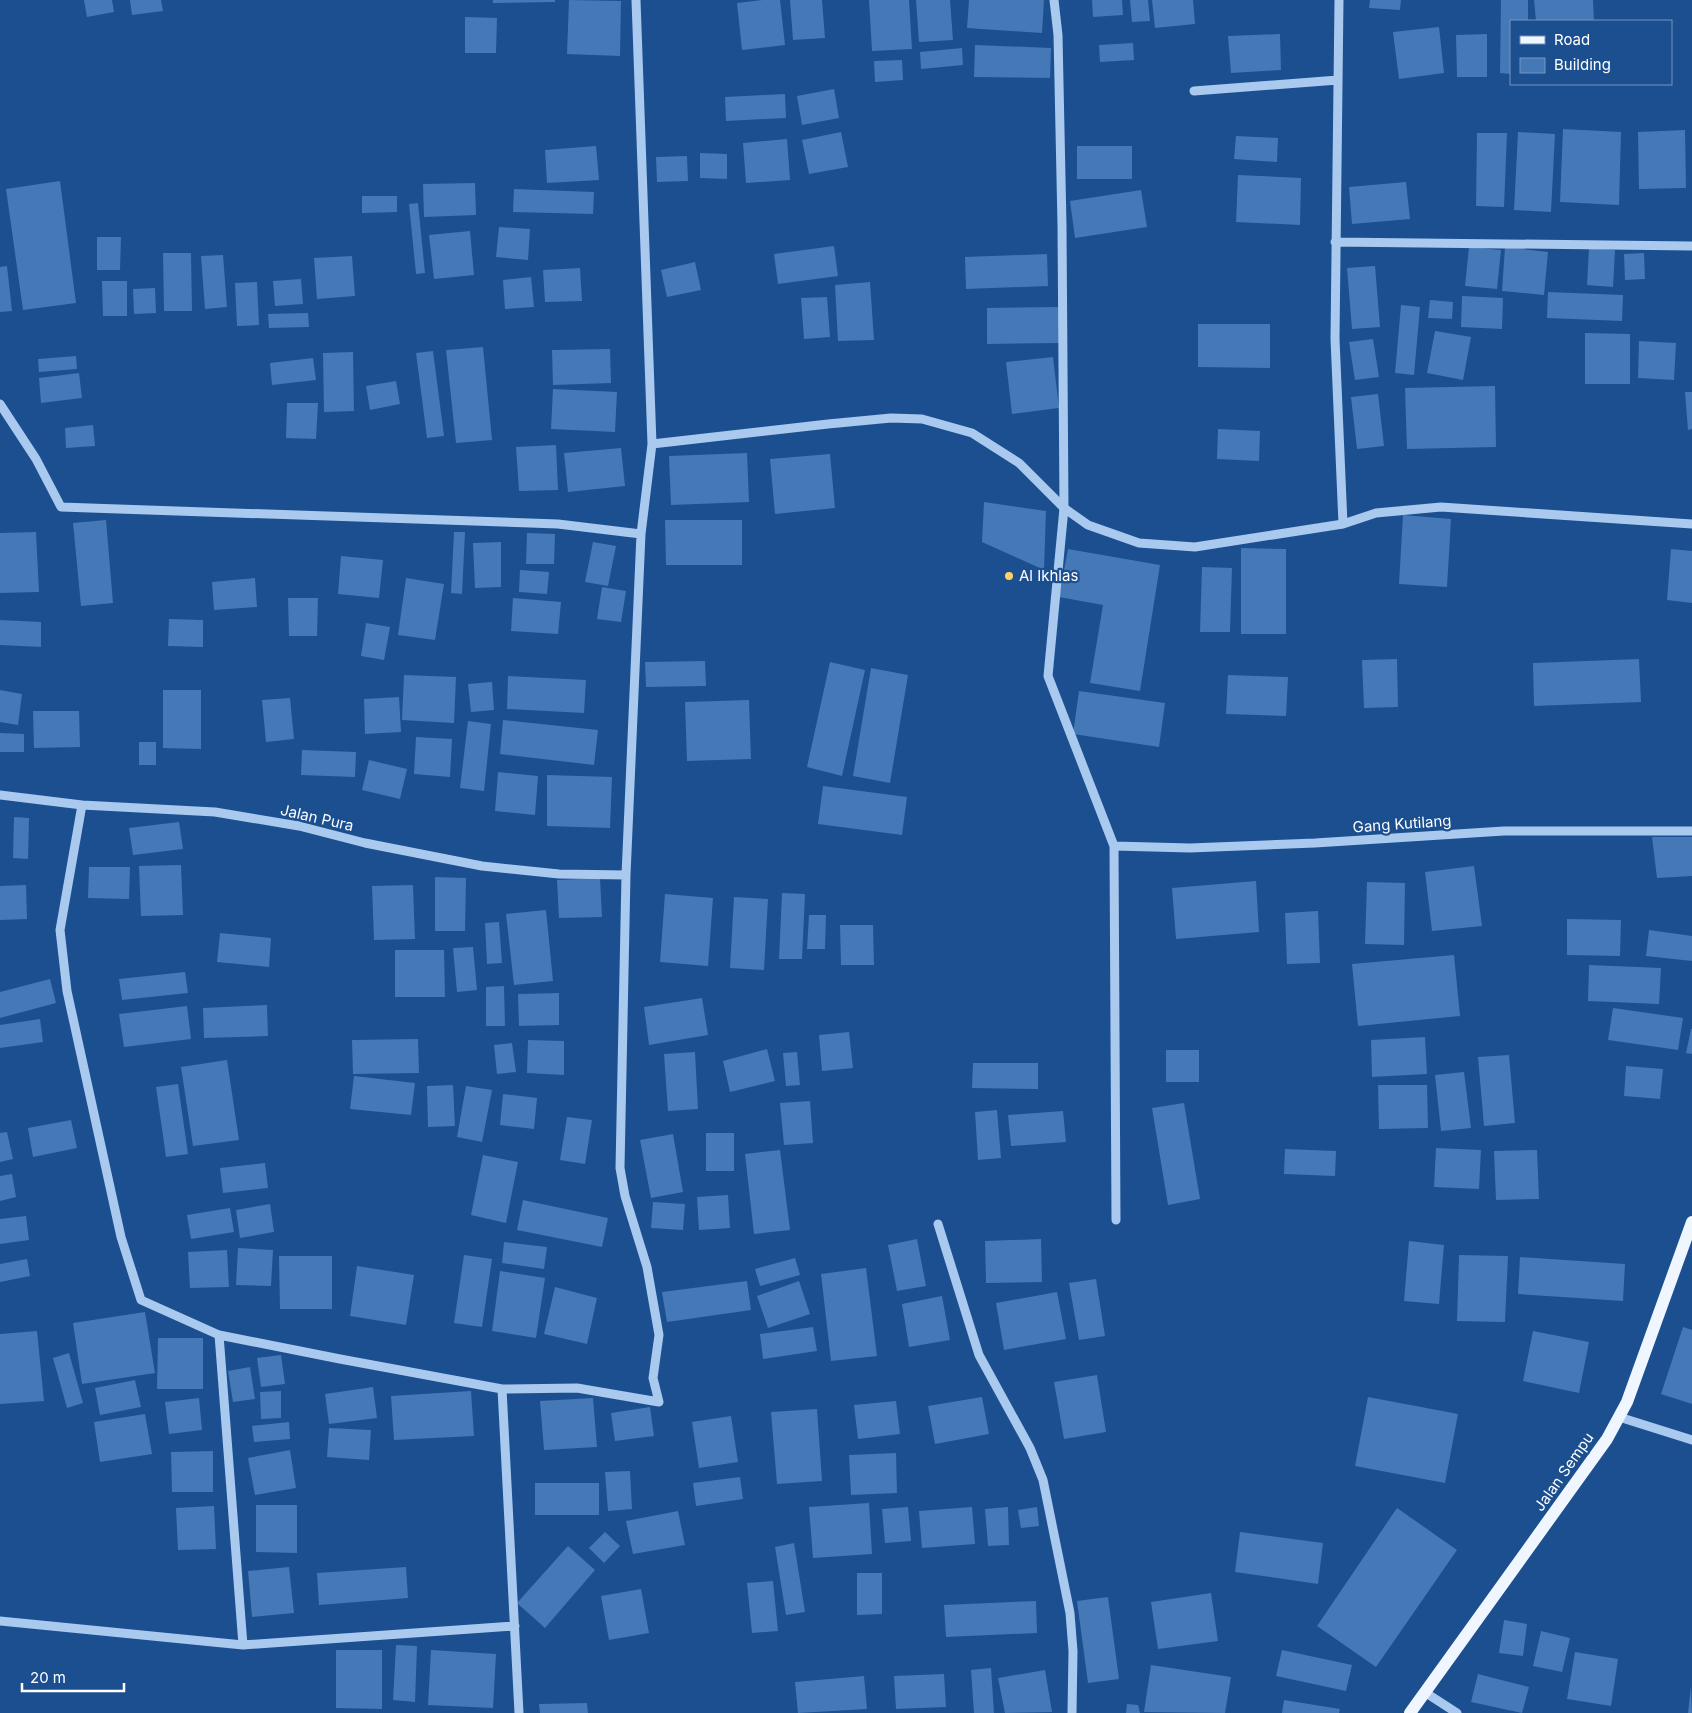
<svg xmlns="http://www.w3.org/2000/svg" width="1692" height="1713" font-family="Inter,sans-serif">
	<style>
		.building { fill: #4478b7 }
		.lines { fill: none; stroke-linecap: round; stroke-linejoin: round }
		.minor { stroke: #a9c9ee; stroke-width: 9 }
		.major { stroke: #f0f6ff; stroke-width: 12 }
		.poi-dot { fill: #ffd166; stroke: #1b4f8f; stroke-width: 2 }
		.labels { text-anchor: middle; stroke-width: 4.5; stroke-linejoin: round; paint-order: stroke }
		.poi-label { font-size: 15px; fill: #fff; stroke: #1b4f8f; text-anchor: start }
		.street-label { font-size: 15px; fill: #fff; stroke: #1b4f8f }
	</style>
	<rect width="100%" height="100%" fill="#1b4f8f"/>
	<path class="building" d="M84,0h28l2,12 -27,5z
		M130,0h31l2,11 -31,4z
		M493,0h62v2l-62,1z
		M569,0l52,1 -1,55 -53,-2z
		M762,0h18l5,45 -43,5 -5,-47z
		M790,0h32l3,38 -32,2z
		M869,0h40l3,49 -40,2z
		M916,0h34l3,40 -34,2z
		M969,0h75l-2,33 -75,-5z
		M1092,0h30l1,15 -30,2z
		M1130,0h18l2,21 -18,1z
		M1152,0h41l2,24 -40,4z
		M1370,0h31l-1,10 -31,-2z
		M1501,0h27v21h-17v53l-11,-1z
		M1534,0h59l1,21h-58z
		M465,17l32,1 -1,35h-31z
		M1439,27l5,46 -45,6 -6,-47z
		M1280,34l1,36 -50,3 -3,-37z
		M1487,34v43h-30l-1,-42z
		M1133,43l1,17 -34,2 -1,-17z
		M975,45l76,3 -1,30 -76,-1z
		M962,48l1,17 -42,4 -1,-17z
		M902,60l1,20 -28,2 -1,-21z
		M834,89l5,29 -37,7 -5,-29z
		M785,94l1,24 -60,3 -1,-24z
		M1563,129l58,3 -2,73 -59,-3z
		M1685,130l1,58 -47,1 -1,-57z
		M841,132l7,35 -39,7 -7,-34z
		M1518,132l37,2 -4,78 -37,-2z
		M1477,133h30l-3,74 -28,-1z
		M1236,136l42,2 -1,24 -43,-3z
		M787,139l3,41 -44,3 -3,-40z
		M596,146l3,34 -52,3 -2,-33z
		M1077,146h55v33h-55z
		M700,153l27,1v25l-27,-1z
		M687,156l1,25 -31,1 -1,-25z
		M1238,175l63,3 -1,47 -64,-3z
		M60,181l16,122 -53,7 -17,-121z
		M1406,182l4,37 -58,5 -3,-37z
		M475,183l1,32 -52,2 -1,-33z
		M514,189l80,3 -1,22 -80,-2z
		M1141,190l6,37 -72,11 -5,-37z
		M362,196h35v16l-35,1z
		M418,203l7,70 -9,1 -7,-70z
		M499,227l31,2 -2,31 -32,-3z
		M470,231l4,44 -40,4 -5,-44z
		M97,237h24l-1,33h-23z
		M834,246l4,30 -60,8 -4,-30z
		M1469,247l32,3 -4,39 -32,-3z
		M1505,247l43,5 -4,43 -42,-4z
		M1589,248l26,2 -2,37 -26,-2z
		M163,253h28l1,58h-28z
		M1644,253l1,26 -20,1 -1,-26z
		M1047,254l1,32 -82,3 -1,-32z
		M223,255l4,52 -22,2 -4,-53z
		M352,256l3,40 -38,3 -3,-41z
		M695,262l6,28 -34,7 -6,-27z
		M7,266l5,45 -12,1v-45z
		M1375,266l5,61 -28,2 -5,-61z
		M580,268l2,33 -37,1 -2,-32z
		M531,277l3,30 -29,2 -2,-29z
		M301,279l2,25 -28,2 -2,-25z
		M102,281h25v35h-24z
		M257,282l2,43 -22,1 -2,-43z
		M870,282l4,58 -36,1 -3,-56z
		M155,288l1,25 -22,1 -1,-25z
		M1548,292l75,3 -1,26 -75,-3z
		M1462,296l41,2 -1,31 -41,-2z
		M827,297l3,40 -26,2 -3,-41z
		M1430,300l23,2 -1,17 -24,-1z
		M1401,305l19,2 -6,68 -19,-2z
		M1059,307v36l-72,1v-36z
		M308,313l1,14 -40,1 -1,-14z
		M1198,324h72v44l-72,-1z
		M1435,331l36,6 -8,43 -36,-7z
		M1585,333l45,1v50h-45z
		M1373,339l6,38 -24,3 -6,-38z
		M1639,341l37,2 -2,37 -36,-2z
		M483,347l9,93 -36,3 -10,-93z
		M610,349l1,34 -58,2 -1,-35z
		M433,351l11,85 -17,2 -11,-85z
		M353,352l1,59 -30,1 -1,-59z
		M76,356l1,13 -38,3 -1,-13z
		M1053,357l6,51 -47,6 -6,-52z
		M313,358l3,22 -44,5 -2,-22z
		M79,373l3,25 -41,5 -2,-25z
		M396,381l4,23 -30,6 -4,-24z
		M1495,386l1,61 -89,2 -2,-61z
		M553,389l64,3 -2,40 -64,-3z
		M1685,392h7v37l-4,1z
		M1378,394l6,52 -27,3 -6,-52z
		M287,403h31l-2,36 -30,-1z
		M93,425l2,21 -29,2 -1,-20z
		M1218,429l42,2 -1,30 -42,-2z
		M556,445l2,45 -39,1 -3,-44z
		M621,448l4,38 -57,6 -4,-39z
		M747,453l2,49 -78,3 -2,-49z
		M830,454l5,54 -60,6 -5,-55z
		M984,502l62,9 -2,59 -62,-28z
		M1403,515l48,4 -4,68 -48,-3z
		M106,520l7,83 -32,3 -8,-83z
		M665,520h77v45h-76z
		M36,532l3,60 -39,1v-60z
		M454,532h11l-3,62 -11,-1z
		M527,533l28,1 -1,30h-28z
		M501,542v45l-26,1 -2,-45z
		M593,542l23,4 -8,40 -23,-4z
		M1241,548l45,1v85h-45z
		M1068,549l92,16 -20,126 -50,-8 13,-78 -44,-8z
		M1671,549l21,2v52l-25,-3z
		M341,556l42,4 -4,38 -41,-4z
		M1202,567l30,1 -2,64h-30z
		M520,570l29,2 -2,22 -28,-2z
		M255,578l2,29 -43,3 -2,-28z
		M406,578l38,6 -9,56 -37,-5z
		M602,587l24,4 -5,31 -24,-3z
		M288,598h30l-1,38h-28z
		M513,598l48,4 -3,32 -47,-3z
		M169,619l34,1v27l-35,-1z
		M0,620l41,2v25l-41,-2z
		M366,623l24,4 -6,33 -23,-4z
		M1397,659l1,48 -34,1 -2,-48z
		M1639,659l2,43 -107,4 -1,-43z
		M705,661l1,25 -60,1 -1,-25z
		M830,662l35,8 -23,106 -35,-9z
		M871,668l37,7 -18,108 -37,-7z
		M404,675l52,2 -2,46 -52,-3z
		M1228,675l60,2 -2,39 -60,-2z
		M508,676l78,4 -2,33 -77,-4z
		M492,682l2,28 -23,2 -3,-28z
		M0,690l22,4 -4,31 -18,-3z
		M163,690h38v59l-38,-1z
		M1079,691l86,12 -6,44 -86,-13z
		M399,697l2,35 -36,2 -1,-35z
		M290,698l4,41 -28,3 -4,-42z
		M749,700l2,59 -64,2 -2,-59z
		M33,711h46l1,36 -46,1z
		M503,720l95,10 -4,35 -94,-11z
		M468,721l23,3 -7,67 -24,-3z
		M0,733l24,1v18h-24z
		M416,737l36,2 -2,38 -36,-3z
		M139,742h17v23h-17z
		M302,750l54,2 -1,25 -54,-2z
		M369,760l38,9 -7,30 -38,-9z
		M498,772l40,4 -3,39 -40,-4z
		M547,775l65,2 -2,51 -63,-2z
		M823,786l84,11 -5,38 -84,-11z
		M14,817l15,1 -1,41 -15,-1z
		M179,822l4,27 -50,6 -4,-27z
		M1652,837h40v39l-35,2z
		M181,865l2,50 -42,1 -2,-50z
		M1474,866l8,60 -50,5 -7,-59z
		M89,867h41l-1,32 -41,-1z
		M435,877l31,1 -1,53h-30z
		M600,878l2,39 -43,1 -2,-38z
		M1256,881l3,51 -83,7 -4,-51z
		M1367,882l38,1 -1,62 -39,-1z
		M26,885l1,34 -27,1v-34z
		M413,885l2,54 -41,1 -2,-54z
		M782,893l23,1 -3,65h-23z
		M665,894l48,4 -5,68 -48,-4z
		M734,897l34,2 -4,71 -34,-2z
		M546,910l7,71 -39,4 -8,-71z
		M1318,911l2,52 -33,1 -2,-51z
		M809,915h17l-1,34h-18z
		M1567,919l54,1 -1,36 -53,-1z
		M499,922l3,41 -15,1 -2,-41z
		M840,925h33l1,40h-33z
		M1649,930l43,6v25l-46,-5z
		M220,933l51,5 -2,29 -52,-5z
		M473,947l4,43 -20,2 -4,-44z
		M395,950h49l1,47h-50z
		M1454,955l6,61 -102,10 -6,-62z
		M1589,965l72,3 -2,36 -71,-3z
		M185,972l3,21 -66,7 -3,-21z
		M50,979l6,24 -56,15v-26z
		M504,986l1,40h-19v-39z
		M559,993v32l-40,1 -1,-32z
		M702,998l6,37 -59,10 -5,-38z
		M267,1005l1,31 -64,2 -1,-30z
		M187,1006l4,33 -67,8 -5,-33z
		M1613,1008l70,10 -5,32 -70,-10z
		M40,1019l3,23 -43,6v-23z
		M1691,1029h1v25l-6,-1z
		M849,1032l4,36 -31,3 -3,-36z
		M1425,1037l2,37 -55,3 -1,-37z
		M418,1039l1,34 -66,1 -1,-34z
		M528,1040l36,1v34l-37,-2z
		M512,1043l4,29 -19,2 -3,-29z
		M767,1049l8,32 -45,11 -7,-31z
		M1166,1050h33v32h-33z
		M695,1052l3,57 -30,2 -4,-57z
		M797,1052l3,33 -14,1 -3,-33z
		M1509,1055l6,68 -31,3 -6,-69z
		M227,1060l12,80 -46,6 -12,-79z
		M973,1063h65v26l-66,-1z
		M1626,1066l37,3 -3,30 -36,-3z
		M1464,1072l7,56 -30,3 -6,-56z
		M354,1076l61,7 -4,32 -61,-6z
		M178,1084l10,70 -22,3 -10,-70z
		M453,1085l2,41 -27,1 -1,-41z
		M1378,1085h49l1,43 -49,1z
		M466,1086l26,4 -10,52 -25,-5z
		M503,1094l34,4 -3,31 -34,-4z
		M810,1101l3,42 -29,2 -4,-42z
		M1184,1103l16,96 -32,6 -16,-97z
		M997,1110l4,48 -23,2 -3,-48z
		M1063,1111l3,31 -55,4 -3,-31z
		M567,1117l25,3 -7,44 -25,-4z
		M71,1120l6,28 -44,9 -5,-29z
		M7,1132l6,27 -13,3v-29z
		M706,1133h28v38h-28z
		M673,1134l10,58 -32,6 -11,-58z
		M1436,1148l45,2 -2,39 -45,-2z
		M1285,1149l51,2 -1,25 -51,-2z
		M780,1150l10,80 -36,4 -9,-80z
		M1537,1150l2,49 -43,1 -2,-49z
		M483,1155l35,7 -12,61 -35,-8z
		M265,1163l3,25 -45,5 -3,-25z
		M12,1174l4,23 -16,4v-25z
		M728,1195l2,33 -31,2 -2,-33z
		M523,1200l85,18 -6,29 -85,-17z
		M653,1202l32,2 -2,26 -32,-2z
		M270,1204l4,28 -34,6 -4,-28z
		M230,1208l4,24 -43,7 -4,-24z
		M26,1216l3,24 -29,4v-25z
		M917,1239l9,47 -29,5 -9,-46z
		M1041,1239l1,43 -56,1 -1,-42z
		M1409,1241l35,4 -5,59 -35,-3z
		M504,1242l43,5 -3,22 -42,-6z
		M238,1248l35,2 -2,36 -35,-1z
		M227,1250l2,37 -39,1 -2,-36z
		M464,1255l28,4 -10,68 -28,-4z
		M1459,1255l49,1 -3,66 -48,-1z
		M279,1256h53v53h-52z
		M1520,1257l105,7 -2,37 -105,-7z
		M795,1258l5,17 -40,11 -5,-17z
		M27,1259l3,17 -30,6v-18z
		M357,1266l57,9 -8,50 -56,-9z
		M866,1268l11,88 -46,5 -10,-87z
		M500,1271l45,7 -9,60 -44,-7z
		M1096,1279l9,57 -26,4 -10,-57z
		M747,1281l4,29 -84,12 -5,-30z
		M799,1281l11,33 -42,14 -11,-32z
		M555,1287l42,11 -10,46 -43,-10z
		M1057,1292l9,47 -62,11 -8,-47z
		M942,1296l8,44 -41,7 -7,-43z
		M145,1312l10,61 -73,11 -9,-61z
		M813,1327l4,24 -54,8 -3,-25z
		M1683,1327l9,3v74l-31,-10z
		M37,1331l7,70 -44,3v-70z
		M1533,1331l56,11 -10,51 -56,-12z
		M158,1338h45v51h-46z
		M69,1353l14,50 -16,5 -14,-50z
		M281,1355l4,29 -24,3 -4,-29z
		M250,1367l5,32 -22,3 -5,-31z
		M1097,1375l9,57 -42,7 -10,-57z
		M135,1380l6,27 -41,8 -5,-27z
		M373,1387l4,31 -48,6 -4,-30z
		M281,1391v27l-20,1 -1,-27z
		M471,1391l3,45 -80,4 -3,-44z
		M982,1397l7,37 -54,10 -7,-38z
		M1368,1397l90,17 -13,69 -90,-17z
		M199,1398l3,32 -33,4 -4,-32z
		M593,1398l4,49 -53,3 -4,-49z
		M896,1401l4,33 -42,5 -4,-34z
		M650,1407l4,29 -39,5 -4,-28z
		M817,1409l5,72 -45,3 -6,-72z
		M145,1414l7,40 -52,8 -6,-40z
		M731,1416l7,46 -39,6 -7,-46z
		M289,1422l1,17 -36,3 -2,-16z
		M329,1428l42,2 -2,30 -42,-3z
		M290,1450l6,38 -41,7 -7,-37z
		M213,1451v41h-41l-1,-40z
		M896,1453l1,40 -46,2 -2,-40z
		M630,1471l2,38 -24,2 -3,-39z
		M740,1477l3,22 -47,7 -3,-23z
		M535,1483h64v32h-64z
		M869,1503l3,51 -59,4 -4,-51z
		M256,1505h41v48l-41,-1z
		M214,1506l2,43 -38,1 -2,-42z
		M908,1507l3,34 -26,2 -3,-34z
		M972,1507l3,37 -53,4 -3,-37z
		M1008,1507l1,38 -21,1 -3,-37z
		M1037,1507l2,19 -18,2 -3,-18z
		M1397,1508l60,42 -81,117 -59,-41z
		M678,1511l7,34 -52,9 -7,-33z
		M605,1532l15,14 -16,17 -15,-15z
		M1240,1532l83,11 -5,41 -83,-12z
		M794,1543l11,69 -19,3 -11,-68z
		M568,1546l27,24 -50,58 -28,-25z
		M289,1567l5,46 -42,4 -4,-46z
		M406,1567l2,31 -89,7 -2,-32z
		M857,1573h25v41l-25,1z
		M773,1581l5,50 -26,2 -5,-50z
		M641,1589l8,44 -40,7 -8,-44z
		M1211,1593l7,48 -60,8 -7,-47z
		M1108,1597l11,82 -31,4 -11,-82z
		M1036,1601l1,32 -91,4 -2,-32z
		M1504,1620l23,4 -4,32 -24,-3z
		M1541,1631l29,7 -8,34 -29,-6z
		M396,1645l21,1 -2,56 -22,-2z
		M336,1650h46v59l-46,-1z
		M431,1650l65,4 -3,54 -65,-3z
		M1282,1650l70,15 -6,26 -70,-15z
		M1575,1652l43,7 -7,47 -44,-7z
		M1151,1665l80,12 -6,36 -81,-1z
		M991,1668l3,45h-20l-3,-43z
		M1045,1670l7,42 -47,1 -7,-35z
		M944,1674l2,33 -50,2 -2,-33z
		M1478,1674l51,13 -7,26 -51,-11z
		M864,1676l3,33 -69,4 -3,-31z
		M1691,1686l1,27h-4z
		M1284,1700l56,9 -1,4h-57z
		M587,1703l1,10h-48l-1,-9z
		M1127,1704l11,1 2,8h-14z"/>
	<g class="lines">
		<path class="minor" d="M636,0l16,444
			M1054,0l4,35 4,191 2,282 -16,168 66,170 2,374
			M1339,0l-4,339 8,185
			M1194,91l144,-11
			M1335,242l357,4
			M0,404l36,55 25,48 497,17 83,10
			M0,795l82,10 133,7 84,14 66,17 117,23 77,8 67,1
			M82,805l-22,125 7,61 54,246 20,63 78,35 121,24 162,30 75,-1 82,14 -6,-24 6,-43 -12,-68 -22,-71 -5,-28 6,-293 15,-341 11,-90 176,-20 63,-6 31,1 50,14 47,30 45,45 24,17 51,18 56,4 148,-23 33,-11 65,-6 251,17
			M1114,846l76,2 125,-5 189,-12h188
			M938,1224l41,131 51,93 13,32 27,133 3,38 -1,62
			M219,1335l24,310
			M502,1389l17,324
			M1619,1417l73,23
			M0,1621l243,24 272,-19
			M1426,1693l31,20"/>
		<path class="major" d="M1410,1713l197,-274 20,-37 65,-180"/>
	</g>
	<circle class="poi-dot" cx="1009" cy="576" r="5"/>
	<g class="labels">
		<g class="poi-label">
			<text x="1019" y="581">Al Ikhlas</text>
		</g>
		<g class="street-label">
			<text transform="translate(317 818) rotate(13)" y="5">Jalan Pura</text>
			<text transform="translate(1402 824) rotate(-4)" y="5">Gang Kutilang</text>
			<text transform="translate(1564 1472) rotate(-55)" y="5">Jalan Sempu</text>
		</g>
	</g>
	<rect x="1510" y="20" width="162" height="65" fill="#1b4f8f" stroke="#7695bc"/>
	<rect x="1520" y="36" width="25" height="8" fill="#f0f6ff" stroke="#7695bc"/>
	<text x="1554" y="45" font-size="15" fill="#ffffff">Road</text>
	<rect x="1520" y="58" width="25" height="15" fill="#4478b7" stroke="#7695bc"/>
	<text x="1554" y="70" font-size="15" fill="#ffffff">Building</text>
	<path d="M22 1683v8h102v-8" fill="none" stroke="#ffffff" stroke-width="2.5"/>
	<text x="30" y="1683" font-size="15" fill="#ffffff" stroke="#1b4f8f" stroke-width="4" paint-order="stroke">20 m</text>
</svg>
